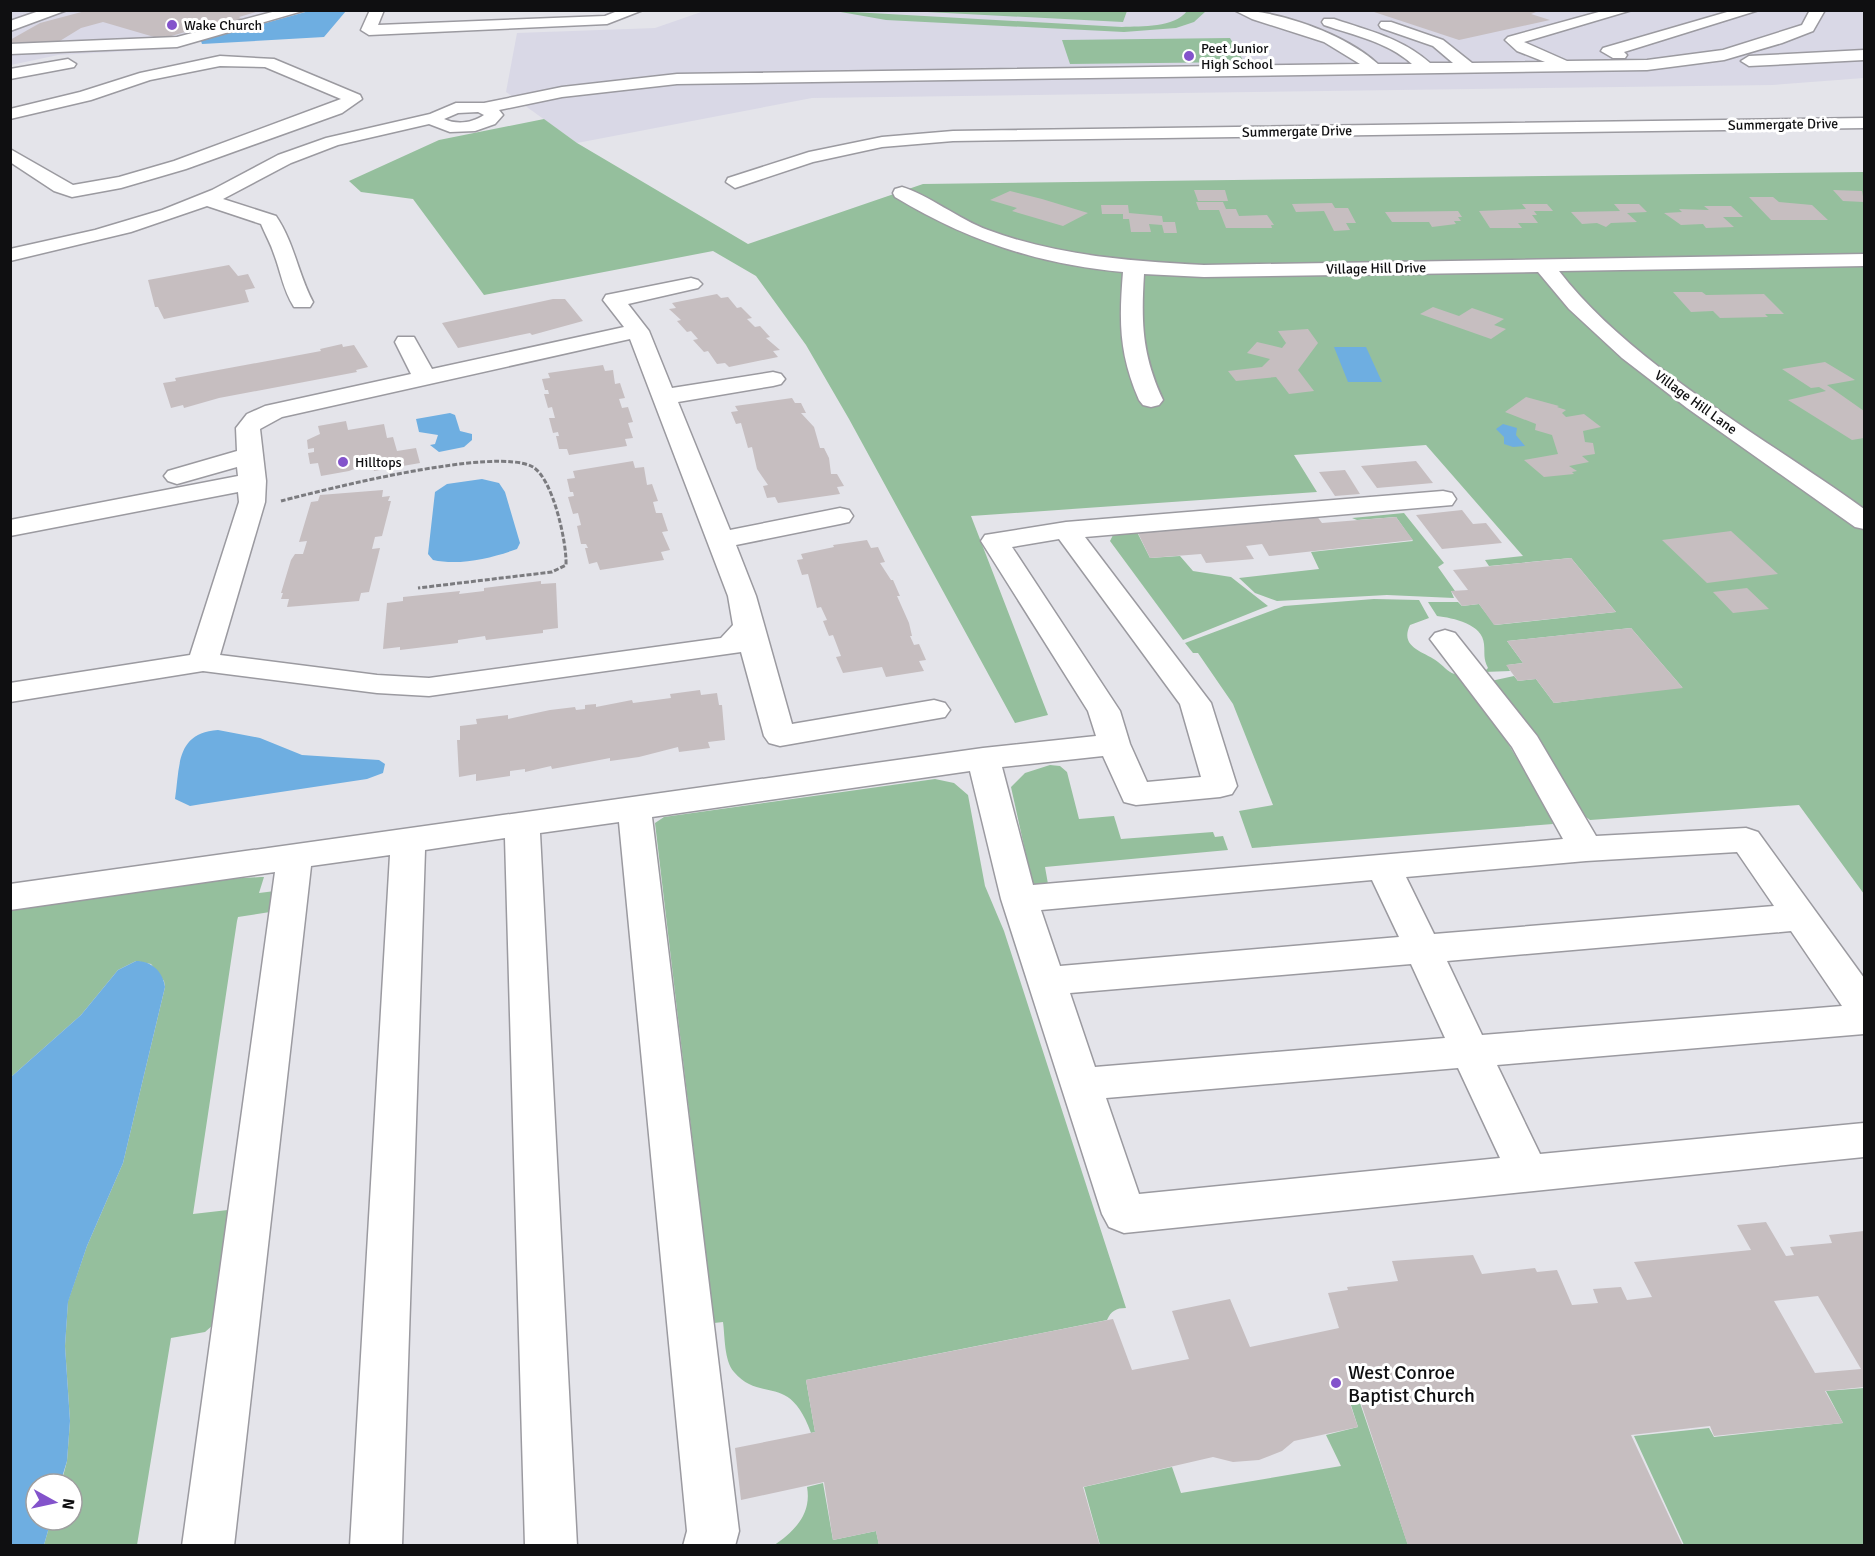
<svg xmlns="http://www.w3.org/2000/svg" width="1875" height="1556" font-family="Signika,sans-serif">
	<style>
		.built { fill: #d9d8e6 }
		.green { fill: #95bf9d }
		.water { fill: #6eaee1 }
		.building { fill: #c6bec0; fill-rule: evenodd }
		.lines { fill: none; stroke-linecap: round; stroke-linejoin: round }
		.minor-casing { stroke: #9b9aa0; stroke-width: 3 }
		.path { stroke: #7b7b7f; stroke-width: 3; stroke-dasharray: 5 2; stroke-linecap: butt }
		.minor { fill: #fff; fill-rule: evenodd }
		.poi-dot { fill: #8353cb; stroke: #fff; stroke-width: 2 }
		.labels { text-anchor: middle; stroke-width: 6; stroke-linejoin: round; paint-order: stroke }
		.far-poi-label { font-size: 14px; fill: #0f0f11; stroke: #fff; text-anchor: start }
		.far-street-label { font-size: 14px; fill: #0f0f11; stroke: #fff }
		.near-poi-label { font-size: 20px; fill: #0f0f11; stroke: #fff; text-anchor: start }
	</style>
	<rect width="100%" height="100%" fill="#e4e4ea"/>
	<path class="built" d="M11,11h298l-141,38 -110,6 -47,10z
		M704,11h1160v67l-91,7 -961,13 -235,45 -71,-51 11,-59 138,-5z"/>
	<path class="green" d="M835,11l287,16c20,-1 52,1 65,-16h19l-12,11 -18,6 -52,4 -238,-12z
		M908,11h219l-4,11z
		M1230,38l14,24 -174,2 -8,-24z
		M544,119l33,24 171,101 175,-60 941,-12v722l-65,-89 -209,15 -4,-3 -95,-136 23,-5 4,5 18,-2 18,24 128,-16 -51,-59 -124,13 16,22 -16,2 3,6 -26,1 4,-4c-5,-10 -3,-14 -4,-24 -1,-20 -31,-26 -47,-28l-9,-14h30l4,4 17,-2 16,21 121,-13 -45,-54 -82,8 -4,-6 38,-4 -97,-111 -132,10 23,37 -346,24 77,199 -33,8 -166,-304 -43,-74 -50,-69 -43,-25 -229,44 -71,-96 -52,-7 -12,-11 90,-41z
		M1404,513l40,50 -6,4 17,24h-4l3,7 -67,-3 -110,6 -22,-8 -16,-15 80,-9 -8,-17 102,-11 -17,-24 -39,3 -5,-2z
		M1134,526l16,32 30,-2 13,15 38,6 37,29 -85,34 -73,-99 3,-6z
		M1374,599l45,1 10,18 -19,7c-11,23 14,26 28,37 8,6 10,11 20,13l42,55 49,82 4,12 -301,24 -13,-37 34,-6 -40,-101 -35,-51h-5l-8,-10 99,-37z
		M1050,765l10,1 7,6 12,47 35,-3 7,23 92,-7 2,5 8,-1 5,14 -183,17 3,17 -15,3 -22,-100 14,-14z
		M935,779l19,4 14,12 17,91 19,45 122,377c-10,0 -15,3 -19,12l-301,60 9,52 -4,1c-22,-62 -50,-29 -77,-61 -10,-11 -9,-36 -11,-50l-9,1 -59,-500 9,-6z
		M261,877h3l-5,16 16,-2 -5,21 -32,5 -1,4 -44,293 35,-4 2,4 -17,111 -8,7 -34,6 -34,207h-93l7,-25h21v-36h-11l6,-23 3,-40 -5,-75 3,-45 19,-55 36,-83 42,-176 -1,-6 -13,-17 -15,-3 -18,9 -37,45 -70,62v-168l214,-30z
		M1864,1388v157h-180l-50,-109 75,-8 5,9 129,-14 -17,-32z
		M1358,1397l50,148h-308l-16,-58 88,-20 9,26 160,-27 -15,-31 32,-8 -9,-28z
		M823,1483l10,57 43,-9 3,14 -106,1c21,-14 39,-32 34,-59z"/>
	<path class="water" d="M309,11h37l-22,26 -122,7 -1,-3z
		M1334,347h32l16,35h-34z
		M450,413l5,2 5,16 12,3v6l-8,7 -25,5 -9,-7 5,-1 3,-9 -19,-3 -3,-13z
		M1503,424l14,4 -1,7 9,11 -12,1 -9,-3v-7l-8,-8z
		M482,479l17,4 6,9 15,51 -3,6c-25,9 -57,17 -84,11l-5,-6 7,-62 12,-8z
		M218,730l42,8 42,17 77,5 6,4 -2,9 -16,6 -165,25 -12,2 -15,-7c5,-34 1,-66 43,-69z
		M136,961c15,0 27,10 29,26l-42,176 -36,83 -19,56 -3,44 5,75 -3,40 -7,23h-24v36h15l-7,25h-33v-468l70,-62 37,-45z"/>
	<path class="building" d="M89,10h170v1l-20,6 5,4 -29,8 -23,1 -31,9 -58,-17 -22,6 -31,19 -40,-1v-6l30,-17z
		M1368,10h173l-10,4 19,6 -91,20z
		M1194,190h31l3,11h-30z
		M1833,190l29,1 2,11 -21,-1z
		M1010,191l32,8 46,14 -25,13 -51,-15 5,-3 -27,-8z
		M1749,197h24l6,5 33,3 16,15h-57z
		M1196,202h27l3,7h10l3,7 28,-1 7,10h-3l1,3h-46l-7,-18h-20z
		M1332,203l3,5h13l8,15h-10l4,7 -16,1 -10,-20 -28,1 -4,-8z
		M1522,204h25l6,7h-19l3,4h-5l6,8h-20l4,5h-32l-11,-17 47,-2z
		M1614,204h25l8,8 -20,1 10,9 -26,1 -5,4 -9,-4 -15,1 -11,-12 49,-1z
		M1101,205h27l1,8 33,3 1,6h12l2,11h-13l-2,-8 -13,-1 2,8h-20l-2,-13h-6v-5h-21z
		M1704,206h27l12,11h-20l11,10 -28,1 -3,-4 -22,1 -17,-12 18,-1 -3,-3 30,1z
		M1458,211l4,6h-4l3,4h-7l2,3 -24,3 -3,-5h-37l-7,-10z
		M229,265l9,11 10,-2 7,14 -10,2 4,12 -85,17 -6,-12h-3l-7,-27z
		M1673,292h29l4,3 58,-1 20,20h-19l3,3 -48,1 -7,-7 -22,1z
		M717,294l4,4 7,-1 9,11 4,-1 11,11 -5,1 8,8 5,-1 10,11 -4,1 14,12 -7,1 5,6 -49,10 -4,-4 -8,1 -9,-13 -4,1 -11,-12 5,-1 -7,-8 -4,1 -10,-11 4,-1 -12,-11 7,-1 -4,-5z
		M553,299h12l18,22 -51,14 -2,-2 -72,15 -16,-25z
		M1433,307l26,9 13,-8 32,11 -10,6 12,4 -15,10 -71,-25z
		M1308,329l10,14 -20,27 16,21 -25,3 -13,-17 -40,4 -8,-10 34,-4 8,-8 -23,-6 10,-11 25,6 4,-5 -8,-12z
		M342,344l1,3 11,-2 14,22 -12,3 1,2 -138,26 -35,10 -1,-3 -12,3 -8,-25 13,-2 -1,-3 146,-27 -1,-2z
		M1825,362l30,18 -28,5 37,26v27l-12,2 -64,-40 38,-9 -7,-4 -8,1 -29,-19z
		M603,365l2,6 8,-1 2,14 5,-1 5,15 -6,1 3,9 6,-1 5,15 -5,1 5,15 -8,1 2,7 -58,9 -2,-6h-8l-3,-13h3l-1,-4 -5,1 -4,-15h6l-3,-11 -4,1 -4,-14h5l-1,-4h-3l-3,-11 8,-1 -2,-5z
		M1526,397l33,9 -2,1 9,3 -4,3 4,4 18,-3 17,13 -18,4 2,11 8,1 2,11 -13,2 7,6 -20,4 8,5 -5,1 2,2 -30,3 -20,-17 34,-6 -6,-19 -17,-5 1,-6 -31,-12z
		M792,398l3,5h6l5,10h-5l13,14 6,21h4l5,10 2,16h6l7,12 -7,1 3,7 -62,9 -3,-6 -8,1 -4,-12 5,-1 -11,-16 -5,-22 -4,1 -7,-25 -5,1 -5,-12 7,-1 -3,-5z
		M346,421l2,9 36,-6 3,14 6,-1 4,14 19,-3 4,15 -46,8 -2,-9 -23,9 -28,5 -3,-13 -8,1 -2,-11 6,-1v-4l-6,1 -1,-9 13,-6 -2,-8z
		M633,461l2,7 9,-1 3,18 5,-1 6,17 -5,1 3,11h6l6,18 -6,1 8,18 -9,2 3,8 -64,10 -3,-8 -8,2 -4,-16h3l-2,-4h-5l-4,-18 4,-1 -3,-12 -5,1 -5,-17 6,-1 -1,-4h-3l-3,-13 8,-1 -2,-7z
		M1416,461l17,22 -56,5 -16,-22z
		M1345,470l15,24 -25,2 -16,-24z
		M383,490l-1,7 8,-1 -2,5h3l-9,35 -7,1 -3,12 8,-1 -11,44 -8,1 -2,8 -72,6 2,-8h-8l2,-6h-2l10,-33 4,-6h8l4,-13 -8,1 12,-40 7,-1 2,-6z
		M1462,510l11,14 13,-1 16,20 -60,6 -26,-34z
		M1316,515l6,8 74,-6 17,23 -144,16 -7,-12 -16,2 8,13 -48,4 -5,-9 -51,4 -12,-25 60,-6 -2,-3z
		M1731,531l47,43 -71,9 -45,-43z
		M867,540l4,8 7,-1 7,15 -5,1 11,17h2l7,16h-3l12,27 3,13h-2l4,9 5,-1 7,16 -7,1 5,10 -38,6 -4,-10 -39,6 -7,-16 5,-1 -8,-21 -4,1 -6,-15 4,-1 -6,-13 -4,1 -9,-34 -6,1 -5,-15 6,-1 -2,-5 33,-7 -1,-2z
		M1571,558l45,54 -122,13 -15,-21 -17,2 -11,-15 17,-1 -15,-20z
		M541,581v3l15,-1 2,45 -15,2v3l-57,7 -1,-4 -27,4v3l-58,7v-3l-17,2 4,-46 16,-2v-4l57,-6 -1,3 25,-3v-3z
		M1747,588l22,21 -36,4 -20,-21z
		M1631,628l52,60 -129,15 -18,-24 -18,2 -12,-16 17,-2 -16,-22z
		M700,690l1,5 16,-2 2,12h3l3,35 -17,2 2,6 -31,4 -1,-5 -39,10 -29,4v-3l-58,11 -1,-3 -26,6v-3l-15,2v5l-34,5v-7l-17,3 -2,-37h3v-14l17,-2 -1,-5 32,-4v4l42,-9 25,-3 1,3 9,-1v-4l11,-1v3l36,-7 1,3 38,-5 -1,-4z
		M1766,1222l20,34 8,-1 -4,-8 42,-4 -3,-8 35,-4v156l-39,4 18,32 -129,13 -4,-10 -79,9 52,111h-275l-49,-149 -11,1 10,29 -64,14 -12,10 -23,9 -26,2 -20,-5 -130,30 17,59h-221l-3,-15 -43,9 -9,-58 -83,18 -6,-52 80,-16 -9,-52 307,-61 19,51 57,-11 -17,-48 58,-12 20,48 89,-19 -11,-35 20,-3 -1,-3 51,-6 -6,-20 81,-6 9,19 53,-6 2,4 20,-2 15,35 26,-2 -5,-14 28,-2 6,13 25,-3 -18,-35 117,-12 -14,-25zM1818,1296l43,73 -46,4 -41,-72z"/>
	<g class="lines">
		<defs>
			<path id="minor" d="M42,10h25l-57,21v-10z
				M280,10h26l-129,37 -167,7v-10l167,-7z
				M370,10h14l-6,15 227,-9 15,-6h23l-36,14 -238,11 -8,-5z
				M1234,10c44,0 111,24 144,54h34c-24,-22 -59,-29 -88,-39l-2,-3 2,-3h10c35,12 68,19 96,44h23l-20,-17 -52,-18 -2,-3 2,-3h10l52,18 29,23 73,-1 -28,-11 -12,-11 3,-3 98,-27h26l-108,32 43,19 80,-1 76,-10 79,-25 8,-15h15l-12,21 -31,12 -58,17 -77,10 -970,14 -115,13 -63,13 4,5 -8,9 -20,7 -25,1 -21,-8 -91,21 -47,18 -68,36 53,17c18,26 22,58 37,86l-3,5h-16c-11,-17 -13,-35 -20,-53 -3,-10 -9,-20 -13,-30l-54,-18 -76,26 -121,29v-12l85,-19 67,-20 50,-20 66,-35 48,-17 104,-24 26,-11h28l78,-16 115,-13 683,-10 -36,-22 -72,-23zM478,112l6,3c-12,8 -27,10 -40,4l14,-6z
				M1734,10h25l-135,42 3,3 -2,3h-12l-12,-7 2,-3z
				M1864,50v10l-115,6 -8,-5 8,-5z
				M220,56l54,3 86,36 2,4 -20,14 -156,56 -65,19 -49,9 -18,-6 -44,-29v-13l63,36 46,-8 55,-16 167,-62 -76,-32 -45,-1 -70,14 -59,20 -81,19v-10l70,-17 60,-19z
				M68,59l8,5 -2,3 -64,12v-10z
				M1864,118v10l-911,13 -71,6 -69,15 -78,26 -9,-6 2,-4 81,-26 73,-15 71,-6z
				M902,187c25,7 58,33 86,43 69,26 143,31 216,35l660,-11v12l-305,5c72,94 209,168 305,238v20l-9,-2 -168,-119 -65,-50 -53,-49 -31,-37 -334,5 -60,-3c-3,49 -2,81 19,126l-4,5 -8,2 -8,-2 -4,-5c-20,-46 -20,-78 -16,-128 -85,-8 -155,-31 -228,-75l-2,-4 2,-4z
				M691,278l7,2 4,4 -4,4 -70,16 21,27 23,57 101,-16 8,2 4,5 -4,5 -8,2 -95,16 52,128 110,-22 9,2 4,6 -4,6 -9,2 -104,21 20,51 36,128 142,-24 11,3 5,7 -5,7 -165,29 -11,-3 -5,-7 -23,-84 -312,44 -52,-3 -174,-22 -193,31v-19l180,-28 49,-153 -1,-10 -228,44v-16l228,-44 -1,-9 -60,17 -9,-3 -4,-5 4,-5 69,-20 -1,-23 11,-14 18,-8 146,-32 -16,-32 3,-5h16l18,32 192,-42 -21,-27 3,-5zM630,339l98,257 5,29 -12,13 -292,40 -52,-3 -157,-20 45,-153 1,-21 -6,-52 22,-12z
				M1443,491l9,2 4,6 -4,6 -367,32 126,166 26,83 -5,8 -12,3 -84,8 -12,-3 -21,-46 -101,11 31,118 530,-46 -51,-92 -82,-108 5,-6 10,-3 10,3 82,103 59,100 150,-8 12,4 106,146v56l-367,31 43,89 324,-31v34l-740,76 -15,-6 -7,-13 -101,-315 -31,-128 -318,46 87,714 -4,15h-52l4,-15 -68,-709 -79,11 37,713h-52l-20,-708 -80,12 -23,696h-52l40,-691 -79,11 -77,680h-52l93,-674 -265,38v-26l973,-136 113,-12 -8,-25 -107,-170 4,-6 81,-13zM1059,539l121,165 21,73 -54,5 -17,-38 -10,-33 -108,-164zM1737,852l37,54 -340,28 -28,-57 180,-16zM1372,880l27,57 -339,29 -19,-56zM1791,931l51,75 -360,29 -35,-74zM1411,964l34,74 -350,29 -25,-74zM1458,1068l42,90 -361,36 -33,-96z"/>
		</defs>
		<use href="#minor" class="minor-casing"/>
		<path class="path" d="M281,501c46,-12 215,-55 252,-34 20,12 34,76 33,98l-14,7 -134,16"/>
		<use href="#minor" class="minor"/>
	</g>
	<g class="poi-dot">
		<circle cx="172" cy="25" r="6"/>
		<circle cx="1189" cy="56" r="6"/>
		<circle cx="343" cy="462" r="6"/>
		<circle cx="1336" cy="1383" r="6"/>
	</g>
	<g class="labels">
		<g class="far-poi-label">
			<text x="184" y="30">Wake Church</text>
			<text x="1201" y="53">Peet Junior<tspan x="1201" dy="16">High School</tspan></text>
			<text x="355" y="467">Hilltops</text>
		</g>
		<g class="far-street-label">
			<text transform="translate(1783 124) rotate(-1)" y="5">Summergate Drive</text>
			<text transform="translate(1297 131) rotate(-1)" y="5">Summergate Drive</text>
			<text transform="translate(1376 268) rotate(-1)" y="5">Village Hill Drive</text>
			<text transform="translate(1696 402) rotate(36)" y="5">Village Hill Lane</text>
		</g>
		<g class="near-poi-label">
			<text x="1348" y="1379">West Conroe<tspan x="1348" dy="23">Baptist Church</tspan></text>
		</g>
	</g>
	<rect width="1875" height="1556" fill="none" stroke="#0f0f11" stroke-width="24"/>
	<g transform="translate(54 1502) rotate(98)"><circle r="28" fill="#ffffff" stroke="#9f9fa0" stroke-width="1.5"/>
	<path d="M0-4.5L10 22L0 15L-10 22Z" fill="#8353cb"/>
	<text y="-9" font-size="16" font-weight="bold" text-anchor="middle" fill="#0f0f11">N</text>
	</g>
</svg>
